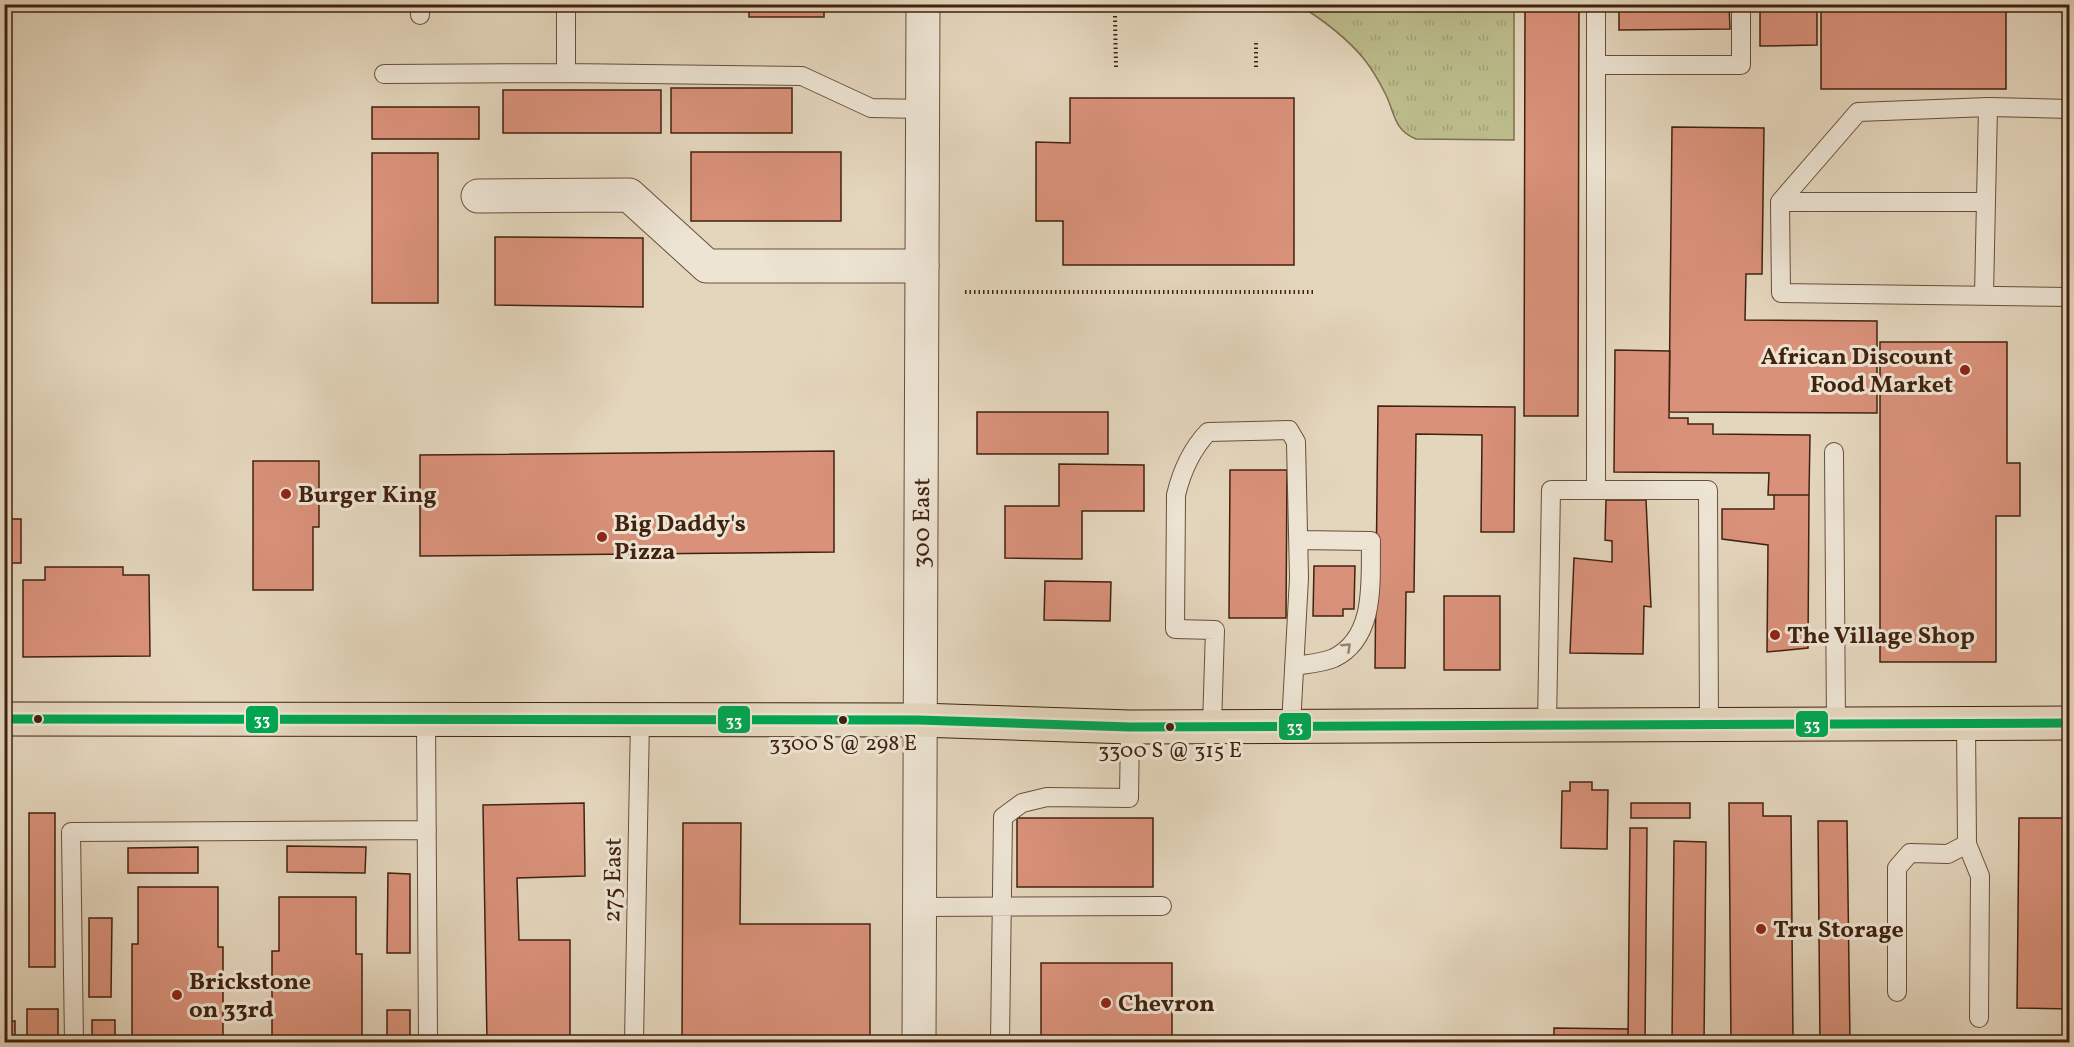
<svg xmlns="http://www.w3.org/2000/svg" width="2074" height="1047" font-family="Vollkorn,serif">
	<style>
		.park { fill: url(#park-tufts); stroke: #7e6f4d; stroke-width: 1.5 }
		.building { fill: #d9917a; stroke: #41220e; stroke-width: 1.5 }
		.lines { fill: none; stroke-linecap: round; stroke-linejoin: round }
		.service-casing { stroke: #6a4f3a; stroke-width: 20 }
		.minor-casing { stroke: #6a4f3a; stroke-width: 35 }
		.tertiary-casing { stroke: #6a4f3a; stroke-width: 35 }
		.primary-casing { stroke: #41220e; stroke-width: 35 }
		.path { stroke: #41220e; stroke-width: 4; stroke-dasharray: 1.5 3; stroke-linecap: butt }
		.service { stroke: #ede4d4; stroke-width: 18 }
		.minor { stroke: #ede4d4; stroke-width: 33 }
		.tertiary { stroke: #ede4d4; stroke-width: 33 }
		.primary { stroke: #e4d6bd; stroke-width: 33 }
		.bus-1-casing { stroke: #ede4d4; stroke-width: 14 }
		.bus-1 { stroke: #00a651; stroke-width: 9 }
		.oneway { stroke: #978371 }
		.poi-dot { fill: #8f2418; stroke: #ede4d4; stroke-width: 2 }
		.bus-dot { fill: #41220e; stroke: #ede4d4; stroke-width: 2 }
		.labels { text-anchor: middle; stroke-width: 6; stroke-linejoin: round; paint-order: stroke }
		.bus-label { font-size: 22px; fill: #41220e; stroke: #ede4d4 }
		.poi-label { font-size: 24px; font-weight: bold; fill: #41220e; stroke: #ede4d4; text-anchor: start }
		.street-label { font-size: 24px; fill: #41220e; stroke: #ede4d4 }
		.line-badge { stroke: #ede4d4; stroke-width: 2 }
		.badge-label { font-size: 16px; text-anchor: middle; font-weight: bold; fill: #fff }
	</style>
	<defs>
		<pattern id="park-tufts" width="24" height="20" patternUnits="userSpaceOnUse" patternTransform="scale(1.5)"><rect width="24" height="20" fill="#bcbc8c"/><path d="M3 7l-1-3M5 7V3M7 7l1-3M15 17l-1-3M17 17v-4M19 17l1-3" fill="none" stroke="#a3a178"/></pattern>
	</defs>
	<rect width="100%" height="100%" fill="#e4d6bd"/>
	<filter id="stains"><feTurbulence type="fractalNoise" baseFrequency=".00333" numOctaves="4"/><feColorMatrix values="0 0 0 0 .2 0 0 0 0 .09 0 0 0 0 .02 0 0 0 .5 -.17"/></filter>
	<radialGradient id="worn" r=".72"><stop offset=".6" stop-color="#630" stop-opacity="0"/><stop offset="1" stop-color="#630" stop-opacity=".3"/></radialGradient>
	<path class="park" d="M1299,5h215v135l-98,-1c-22,-9 -21,-25 -30,-44 -6,-12 -14,-26 -22,-36 -18,-22 -41,-39 -65,-54z"/>
	<path class="building" d="M749,4h75v13h-75z
		M1525,4h54l-1,412h-54z
		M1619,4h110l1,25 -111,1z
		M1760,4h57v41l-57,1z
		M1821,4h185v85h-185z
		M671,88h121v45h-121z
		M503,90h158v43h-158z
		M1070,98h224v167h-231v-44h-27v-79l34,1z
		M372,107h107v32h-107z
		M1672,127l92,1 -2,146h-16l-1,46 132,1v92l-208,-1z
		M691,152h150v69h-150z
		M372,153h66v150h-66z
		M495,237l148,1v69l-148,-2z
		M1880,342h127v121h13v53h-24v146h-116z
		M1615,350l55,1 -1,67h19v6h25v10l97,1 -1,60h-41l1,-22 -155,-1z
		M1378,406l137,1 -1,125h-33l1,-97 -66,-1 -2,158h-8l-1,76h-30z
		M977,412h131v42h-131z
		M834,451v101l-414,4v-101z
		M253,461h66v66h-6v63h-60z
		M1059,464l85,1v46h-62v48l-77,-1v-52h54z
		M1230,470h57l-1,148h-57z
		M1774,495h35l-1,153 -41,4 1,-107 -46,-6v-30h52z
		M1606,500h40l5,107 -7,-1 -1,48 -73,-1 4,-95 38,4v-21l-7,-1z
		M4,519h17v44h-17z
		M1314,566h41l-1,43h-11v7h-30z
		M45,567h78v8h26l1,81 -127,1v-77h22z
		M1045,581l66,1 -1,39 -66,-1z
		M1444,596h56v74h-56z
		M1570,782h22v8h16l-1,59 -46,-1 1,-57h8z
		M584,803l1,73 -68,2 2,62h51v102h-83l-4,-237z
		M1631,803h59v15h-59z
		M1729,803h34v13h28l2,226h-62z
		M29,813h26v154h-26z
		M1017,818h136v69h-136z
		M2019,818h51v191l-53,-1z
		M1818,821h29l3,221h-30z
		M683,823h58l-1,101h130v118h-188z
		M1630,828h17l-2,214h-17z
		M1674,841l32,1 -2,200h-32z
		M287,846l79,1 -1,26 -78,-1z
		M198,847v26h-70v-25z
		M388,873l22,1v79h-23z
		M138,887h80v60h5v95h-91v-98h6z
		M279,897h77v57h6v88h-90v-91h7z
		M89,918h23l-1,79h-22z
		M1041,963h131v79h-131z
		M27,1009h31v33h-31z
		M387,1010h23v32h-23z
		M92,1020h23v22h-23z
		M4,1021h11v21h-11z
		M1554,1028l74,1v13h-74z"/>
	<g class="lines">
		<defs>
			<path id="service" d="M420,15v-11
				M1596,65h145v-61
				M566,73l236,3 69,32 52,1
				M384,74l182,-1v-69
				M1988,107l-130,5 -78,90 1,91 289,4
				M1780,202h206
				M1984,295l4,-188 82,2
				M1834,452l2,273
				M1596,490h112l1,235
				M1294,666c12,-2 29,-3 40,-8 43,-21 36,-79 37,-117l-73,-1
				M426,718l2,324
				M1966,724l1,120 13,32 -1,142
				M1547,725l4,-235h45v-486
				M1212,726l3,-96 -40,-1 1,-134c6,-25 15,-45 32,-63l81,-2 7,12 3,136 -8,147
				M920,907l242,-1
				M1897,992v-124l13,-15 38,1 19,-10
				M74,1042l-3,-210 356,-2
				M634,1042l6,-323
				M1000,1042l3,-225 19,-14 25,-6 82,1 1,-71"/>
			<path id="minor" d="M478,196l151,-1 78,71h215"/>
			<g id="tertiary">
				<path id="s1" d="M919,1042l4,-1038"/>
			</g>
			<path id="primary" d="M4,719l915,1 211,7 940,-4"/>
		</defs>
		<use href="#service" class="service-casing"/>
		<use href="#minor" class="minor-casing"/>
		<use href="#tertiary" class="tertiary-casing"/>
		<use href="#primary" class="primary-casing"/>
		<path class="path" d="M1115,16l1,52
			M1256,43v26
			M965,292h350"/>
		<use href="#service" class="service"/>
		<use href="#minor" class="minor"/>
		<use href="#tertiary" class="tertiary"/>
		<use href="#primary" class="primary"/>
		<defs>
			<path id="bus-1" d="M4,719l915,1 211,7 940,-4"/>
		</defs>
		<use href="#bus-1" class="bus-1-casing"/>
		<use href="#bus-1" class="bus-1"/>
	</g>
	<defs><path id="oneway-chevron" d="M-2-3.5L2.5 0L-2 3.5" fill="none" stroke-width="1.6" stroke-linecap="round" stroke-linejoin="round" transform="scale(1.5)"/></defs>
	<use class="oneway" href="#oneway-chevron" transform="translate(1347 647) rotate(-43)"/>
	<g class="poi-dot">
		<circle cx="1965" cy="370" r="6"/>
		<circle cx="286" cy="494" r="6"/>
		<circle cx="602" cy="537" r="6"/>
		<circle cx="1775" cy="635" r="6"/>
		<circle cx="1761" cy="929" r="6"/>
		<circle cx="177" cy="995" r="6"/>
		<circle cx="1106" cy="1003" r="6"/>
	</g>
	<g class="bus-dot">
		<circle cx="38" cy="719" r="5"/>
		<circle cx="843" cy="720" r="5"/>
		<circle cx="1170" cy="727" r="5"/>
	</g>
	<g class="labels">
		<g class="bus-label">
			<text x="843" y="750">3300 S @ 298 E</text>
			<text x="1170" y="757">3300 S @ 315 E</text>
		</g>
		<g class="poi-label">
			<text x="1953" y="364" text-anchor="end">African Discount<tspan x="1953" dy="28">Food Market</tspan></text>
			<text x="298" y="502">Burger King</text>
			<text x="614" y="531">Big Daddy's<tspan x="614" dy="28">Pizza</tspan></text>
			<text x="1787" y="643">The Village Shop</text>
			<text x="1773" y="937">Tru Storage</text>
			<text x="189" y="989">Brickstone<tspan x="189" dy="28">on 33rd</tspan></text>
			<text x="1118" y="1011">Chevron</text>
		</g>
		<g class="street-label">
			<text dy="8" stroke="none"><textPath href="#s1" startOffset="519">300 East</textPath></text>
			<text transform="translate(612 880) rotate(-89)" y="8">275 East</text>
		</g>
	</g>
	<g class="line-badge">
		<rect x="245" y="705" width="34" height="29" rx="6" fill="#00a651"/>
		<rect x="717" y="705" width="34" height="29" rx="6" fill="#00a651"/>
		<rect x="1795" y="710" width="34" height="28" rx="6" fill="#00a651"/>
		<rect x="1278" y="712" width="34" height="29" rx="6" fill="#00a651"/>
	</g>
	<g class="badge-label">
		<text x="262" y="725">33</text>
		<text x="734" y="726">33</text>
		<text x="1812" y="730">33</text>
		<text x="1295" y="732">33</text>
	</g>
	<rect width="2074" height="1047" fill="none" stroke="#e4d6bd" stroke-width="24"/>
	<rect x="6" y="6" width="2062" height="1035" fill="none" stroke="#41220e" stroke-width="3"/>
	<rect x="12" y="12" width="2050" height="1023" fill="none" stroke="#41220e" stroke-width="1.5"/>
	<rect width="100%" height="100%" filter="url(#stains)"/>
	<rect width="100%" height="100%" fill="url(#worn)"/>
</svg>
